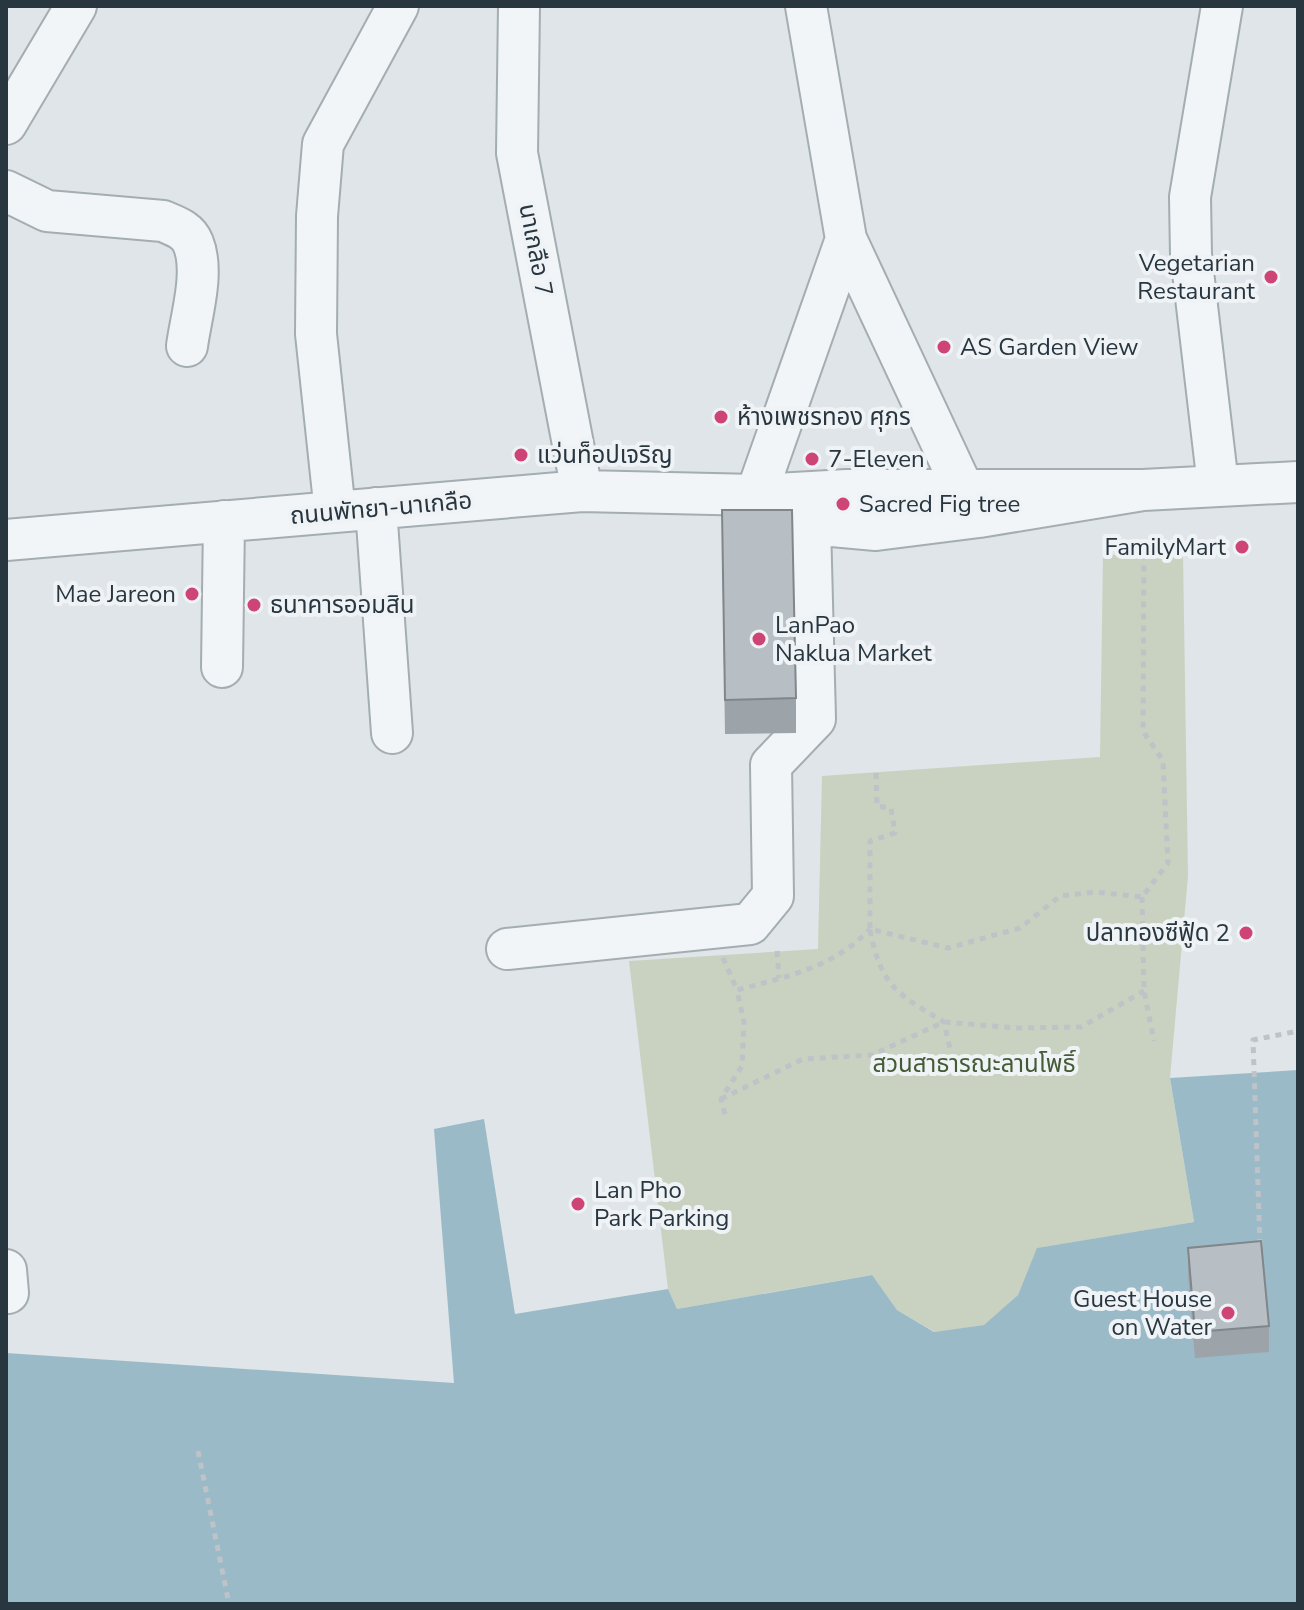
<svg xmlns="http://www.w3.org/2000/svg" width="1304" height="1610" font-family="'Nunito Sans','Noto Sans Thai',sans-serif">
	<style>
		.green { fill: #c9d2c0 }
		.water { fill: #9abac8 }
		.lines { fill: none; stroke-linecap: round; stroke-linejoin: round }
		.minor-casing { stroke: #a4adb2; stroke-width: 44 }
		.path { stroke: #bdc3c7; stroke-width: 5; stroke-dasharray: 6 6; stroke-linecap: butt }
		.minor { stroke: #f2f5f7; stroke-width: 40 }
		.wall { fill: #9da4a9 }
		.building { fill: #b7bfc5; stroke: #80868a; stroke-width: 2 }
		.poi-dot { fill: #cd4475; stroke: #eff3f6; stroke-width: 3 }
		.labels { text-anchor: middle; stroke-width: 8; stroke-linejoin: round; paint-order: stroke }
		.street-label { font-size: 24px; fill: #283640; stroke: #eff3f6 }
		.poi-label { font-size: 24px; fill: #283640; stroke: #eff3f6; text-anchor: start }
		.park-label { font-size: 24px; fill: #445b36; stroke: #eff3f6 }
	</style>
	<rect width="100%" height="100%" fill="#dfe5e8"/>
	<path class="green" d="M1183,554l5,322 -18,202 24,144 -156,26 -20,47 -33,30 -50,7 -38,-22 -26,-35 -194,34 -9,-20 -39,-328 189,-12 4,-173 278,-19 3,-202z"/>
	<path class="water" d="M1298,1070v534h-1292v-251l448,30 -20,-254 50,-10 31,195 153,-25 9,20 195,-34 25,35 37,22 50,-7 34,-30 19,-47 157,-26 -24,-144z"/>
	<g class="lines">
		<defs>
			<path id="minor" d="M519,6l-2,147 65,338
				M806,6l40,233 117,250
				M6,124l70,-118
				M6,191l41,20 116,10c12,5 25,9 30,22 12,29 -2,73 -6,103
				M1218,485l-27,-230 -1,-58 32,-191
				M1143,490l-164,27 -103,13 -66,-6 -54,-29 91,-5h296l155,-8
				M376,508l16,225
				M335,512l-19,-178 1,-118 6,-72 75,-138
				M6,540l576,-49 174,4 90,-256
				M222,667l2,-146
				M507,949l243,-25 23,-28 -2,-131 44,-46 -5,-195
				M6,1270l2,23"/>
		</defs>
		<use href="#minor" class="minor-casing"/>
		<path class="path" d="M876,773l1,33 14,2 4,25 -25,8v88l78,19 72,-20 40,-32 35,-4 47,5 26,-34 -5,-102 -20,-30 1,-189
			M1142,897l2,94 10,50
			M870,930c11,56 27,64 74,92l6,27
			M777,951l2,27
			M723,958l14,32
			M721,1099l82,-40 69,-4 72,-33 71,6 66,-1 63,-36
			M725,1114l-4,-15 21,-33 2,-44 -7,-32c51,-14 96,-22 133,-61
			M1260,1245l-7,-205 45,-9
			M198,1451l31,153"/>
		<use href="#minor" class="minor"/>
	</g>
	<path class="wall" d="M722,545l74,153v35l-71,1z
		M1188,1248l81,78v26l-74,6 -7,-84z"/>
	<path class="building" d="M722,510h70l4,188 -71,2z
		M1261,1241l8,85 -74,6 -7,-84z"/>
	<g class="poi-dot">
		<circle cx="1271" cy="277" r="8"/>
		<circle cx="944" cy="347" r="8"/>
		<circle cx="721" cy="417" r="8"/>
		<circle cx="521" cy="455" r="8"/>
		<circle cx="812" cy="459" r="8"/>
		<circle cx="843" cy="504" r="8"/>
		<circle cx="1242" cy="547" r="8"/>
		<circle cx="192" cy="594" r="8"/>
		<circle cx="254" cy="605" r="8"/>
		<circle cx="759" cy="639" r="8"/>
		<circle cx="1246" cy="933" r="8"/>
		<circle cx="578" cy="1204" r="8"/>
		<circle cx="1228" cy="1313" r="8"/>
	</g>
	<g class="labels">
		<g class="street-label">
			<text transform="translate(536 250) rotate(79)" y="8">นาเกลือ 7</text>
			<text transform="translate(381 508) rotate(-5)" y="8">ถนนพัทยา-นาเกลือ</text>
		</g>
		<g class="poi-label">
			<text x="1255" y="271" text-anchor="end">Vegetarian<tspan x="1255" dy="28">Restaurant</tspan></text>
			<text x="960" y="355">AS Garden View</text>
			<text x="737" y="425">ห้างเพชรทอง ศุภร</text>
			<text x="537" y="463">แว่นท็อปเจริญ</text>
			<text x="828" y="467">7-Eleven</text>
			<text x="859" y="512">Sacred Fig tree</text>
			<text x="1226" y="555" text-anchor="end">FamilyMart</text>
			<text x="176" y="602" text-anchor="end">Mae Jareon</text>
			<text x="270" y="613">ธนาคารออมสิน</text>
			<text x="775" y="633">LanPao<tspan x="775" dy="28">Naklua Market</tspan></text>
			<text x="1230" y="941" text-anchor="end">ปลาทองซีฟู้ด 2</text>
			<text x="594" y="1198">Lan Pho<tspan x="594" dy="28">Park Parking</tspan></text>
			<text x="1212" y="1307" text-anchor="end">Guest House<tspan x="1212" dy="28">on Water</tspan></text>
		</g>
		<g class="park-label">
			<text x="974" y="1072">สวนสาธารณะลานโพธิ์</text>
		</g>
	</g>
	<rect width="1304" height="1610" fill="none" stroke="#283640" stroke-width="16"/>
</svg>
